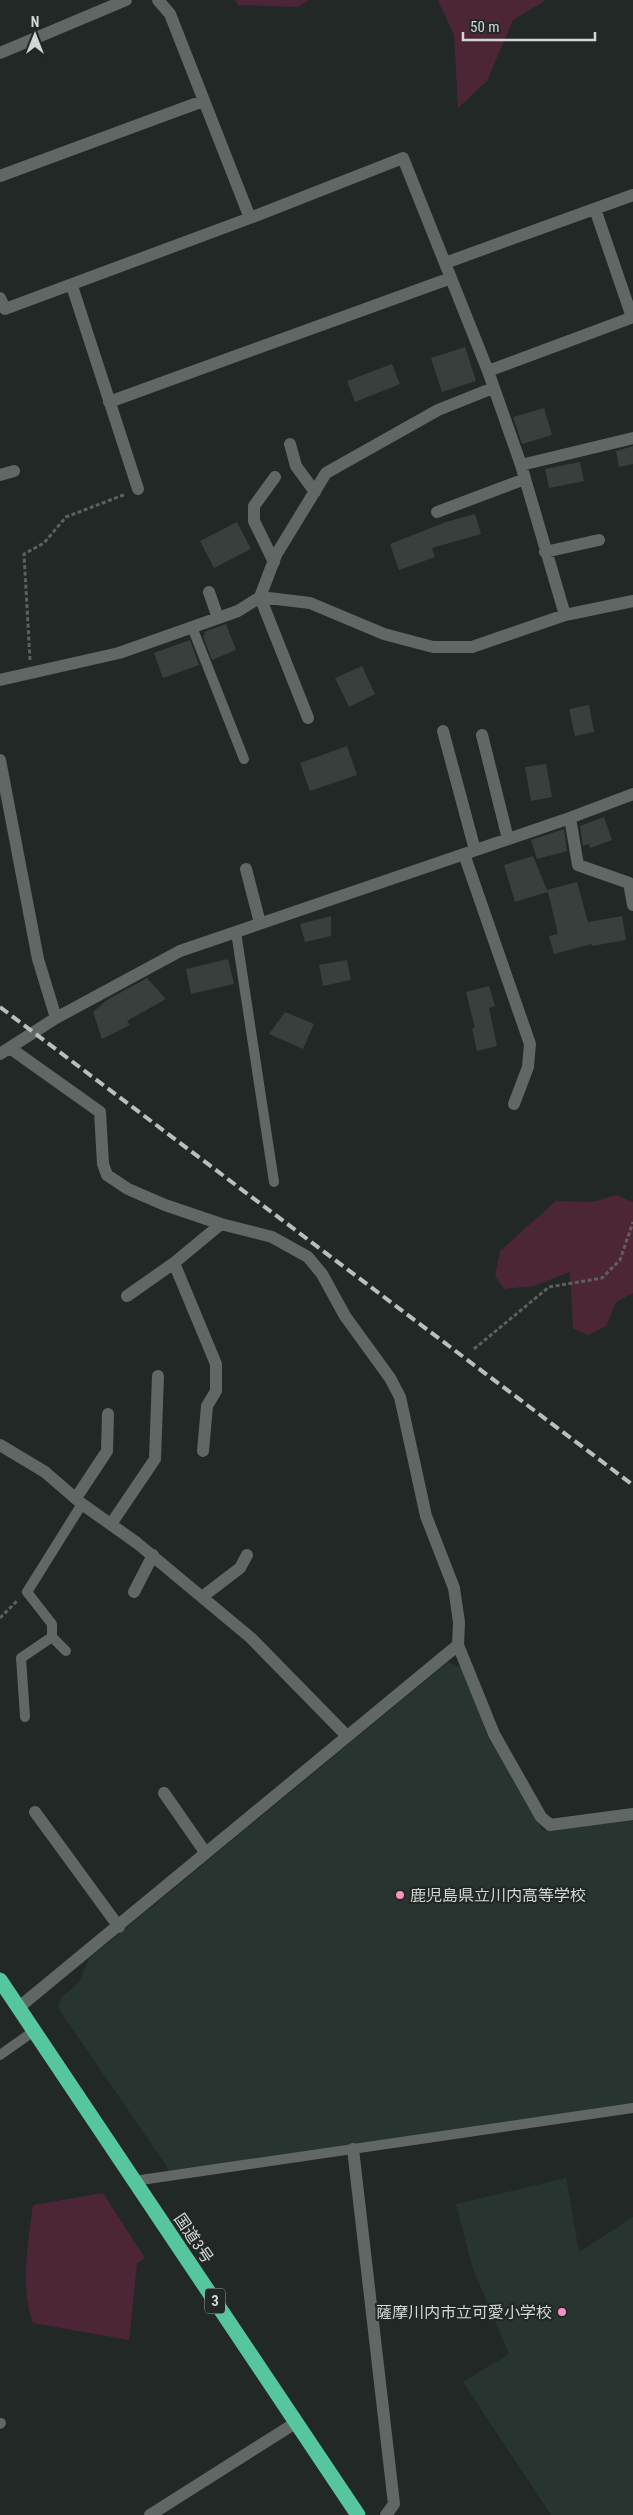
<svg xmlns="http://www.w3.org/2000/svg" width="633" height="2515" font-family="'Roboto Condensed','Noto Sans JP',sans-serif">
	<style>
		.built { fill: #28342f }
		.green { fill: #4c2637 }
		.building { fill: #383f3c }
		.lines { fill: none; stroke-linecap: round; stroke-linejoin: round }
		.path { stroke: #5c615f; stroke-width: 3; stroke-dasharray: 4 2.5; stroke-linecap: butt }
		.lane { stroke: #616764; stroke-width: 10 }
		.street { stroke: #616764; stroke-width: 12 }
		.highway { stroke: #55c69e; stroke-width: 15 }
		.rail { stroke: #babebc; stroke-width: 4; stroke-dasharray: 10 5; stroke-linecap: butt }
		.poi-dot { fill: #fd8ec0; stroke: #222826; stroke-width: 2 }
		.labels { text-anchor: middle; stroke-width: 4.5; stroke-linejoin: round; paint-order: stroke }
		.shield { fill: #222826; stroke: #9da2a0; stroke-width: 1 }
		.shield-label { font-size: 15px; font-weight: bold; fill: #d2d6d4 }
		.poi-label { font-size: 16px; fill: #d2d6d4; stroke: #222826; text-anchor: start }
		.street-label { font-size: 16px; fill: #d2d6d4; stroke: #222826 }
	</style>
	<rect width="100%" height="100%" fill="#222826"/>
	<path class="built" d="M448,1662l14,6 26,69 55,94 90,-13v287l-463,66 -112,-163 3,-10 18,-16 10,-23z
		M566,2178l13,74 54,-35v298h-82l-88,-133 46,-28 -36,-85 -17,-65z"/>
	<path class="green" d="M235,0h74l-11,7 -60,-2z
		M438,0h108l-33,20 -26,61 -29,27 -4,-73z
		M617,1195l16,7v91l-17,9 -10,24 -17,9 -16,-6 -3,-57 -36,14 -30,3 -9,-13 5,-25 56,-50 36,1z
		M103,2193l42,65 -8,5 -8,77 -96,-17c-13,-34 -5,-83 0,-118z"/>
	<path class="building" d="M465,347l11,34 -34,11 -11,-34z
		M392,364l8,20 -45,18 -8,-21z
		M544,408l8,27 -30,9 -9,-27z
		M633,446v18l-14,3 -3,-16z
		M580,462l4,19 -35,7 -4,-19z
		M475,514l6,20 -49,14 3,9 -36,13 -9,-26 56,-22z
		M237,522l14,27 -37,19 -14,-27z
		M226,624l10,26 -24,10 -9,-24 2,-1 -1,-3z
		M190,640l9,25 -36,13 -9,-25z
		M362,666l13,28 -26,13 -14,-29z
		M589,705l5,27 -19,4 -6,-27z
		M347,746l10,29 -47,16 -10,-28z
		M546,764l6,33 -21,4 -6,-34z
		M604,817l8,23 -22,8 -1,-4 -6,2 -3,-20z
		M564,829l3,22 -30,8 -6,-19z
		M533,856l14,34 30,-8 11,40 34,-6 4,24 -34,6v-2l-38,10 -5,-18 9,-2 -10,-42 -33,10 -11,-37z
		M331,916v20l-26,6 -5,-18z
		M228,959l6,25 -43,10 -5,-25z
		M347,960l4,20 -28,6 -4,-21z
		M147,978l19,21 -39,22 3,4 -28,14 -9,-27 14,-12z
		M489,986l6,20 -6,2 8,38 -20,5 -5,-23h3l-9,-36z
		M285,1012l29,12 -11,25 -34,-15z"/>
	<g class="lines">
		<path class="path" d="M30,660l-6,-106 20,-11 22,-26 60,-23
			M474,1349l75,-62 53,-9 18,-18 13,-38
			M0,1618l17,-17"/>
		<path class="lane" d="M192,627l52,132
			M236,932l38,250
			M66,1651l-14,-14v-13l-25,-32 55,-88
			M25,1717l-4,-59 31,-21
			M0,2055l34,-24
			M134,2181l499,-73
			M0,2424l1,-1"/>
		<path class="street" d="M0,53l126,-53
			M0,176l203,-75
			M595,209l37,108
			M250,218l153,-60 85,213 33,94 44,150
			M445,263l188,-68
			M72,286l66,203
			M0,298l5,11 245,-91 -80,-204 -12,-14
			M488,371l145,-54
			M109,402l342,-124
			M290,444l6,22 19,26
			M521,465l112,-27
			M0,475l14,-4
			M437,512l88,-33
			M545,552l54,-12
			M274,562l-20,-41v-15l21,-29
			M209,592l9,26
			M0,680l119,-27 119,-42 22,-14 50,6 74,31 49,13h39l93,-32 68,-14
			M308,718l-48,-121 16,-42 50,-82 112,-63 55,-22
			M443,731l32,119
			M482,735l26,104
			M0,760l38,199 18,59
			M570,818l8,47 51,18 4,22
			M464,854l66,190 -2,23 -14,37
			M246,869l14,54
			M10,1048l90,64 3,52 4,11 21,14 37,16 56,19 51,13 36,20 14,17 23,42 45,62 10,19 26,119 28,72 5,34 -1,23 36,89 47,83 9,8 83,-11
			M0,1054l56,-36 124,-67 384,-131 69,-26
			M174,1263l42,101v27l-9,15 -4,45
			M127,1296l47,-33 47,-39
			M0,1445l45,27 37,32 55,39 114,95 95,97
			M76,1498l31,-47 1,-37
			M111,1524l44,-65 3,-83
			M134,1592l19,-37
			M202,1597l38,-29 7,-13
			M164,1793l41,59
			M35,1812l84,115
			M18,2008l440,-363
			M353,2149l41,355 -8,11
			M150,2515l147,-93"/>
		<path class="highway" d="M0,1980l358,535"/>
		<path class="rail" d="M0,1007l633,478"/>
	</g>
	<g class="poi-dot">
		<circle cx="400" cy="1895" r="5"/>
		<circle cx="562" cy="2312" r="5"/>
	</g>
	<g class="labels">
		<rect class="shield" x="205" y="2288.5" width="20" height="25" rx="4"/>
		<g class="shield-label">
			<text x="215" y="2306">3</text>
		</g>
		<g class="poi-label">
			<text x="410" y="1901">鹿児島県立川内高等学校</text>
			<text x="552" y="2318" text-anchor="end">薩摩川内市立可愛小学校</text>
		</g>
		<g class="street-label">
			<text transform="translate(194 2238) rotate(56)" y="6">国道3号</text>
		</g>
	</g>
	<g transform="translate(35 35)" stroke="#222826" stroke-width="4" paint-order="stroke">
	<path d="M0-4L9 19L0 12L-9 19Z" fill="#d2d6d4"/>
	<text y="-8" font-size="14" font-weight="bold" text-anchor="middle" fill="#d2d6d4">N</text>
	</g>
	<path d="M463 32v8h132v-8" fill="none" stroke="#d2d6d4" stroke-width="2.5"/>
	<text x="470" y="32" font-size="15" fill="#d2d6d4" stroke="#222826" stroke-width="4" paint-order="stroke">50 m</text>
</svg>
